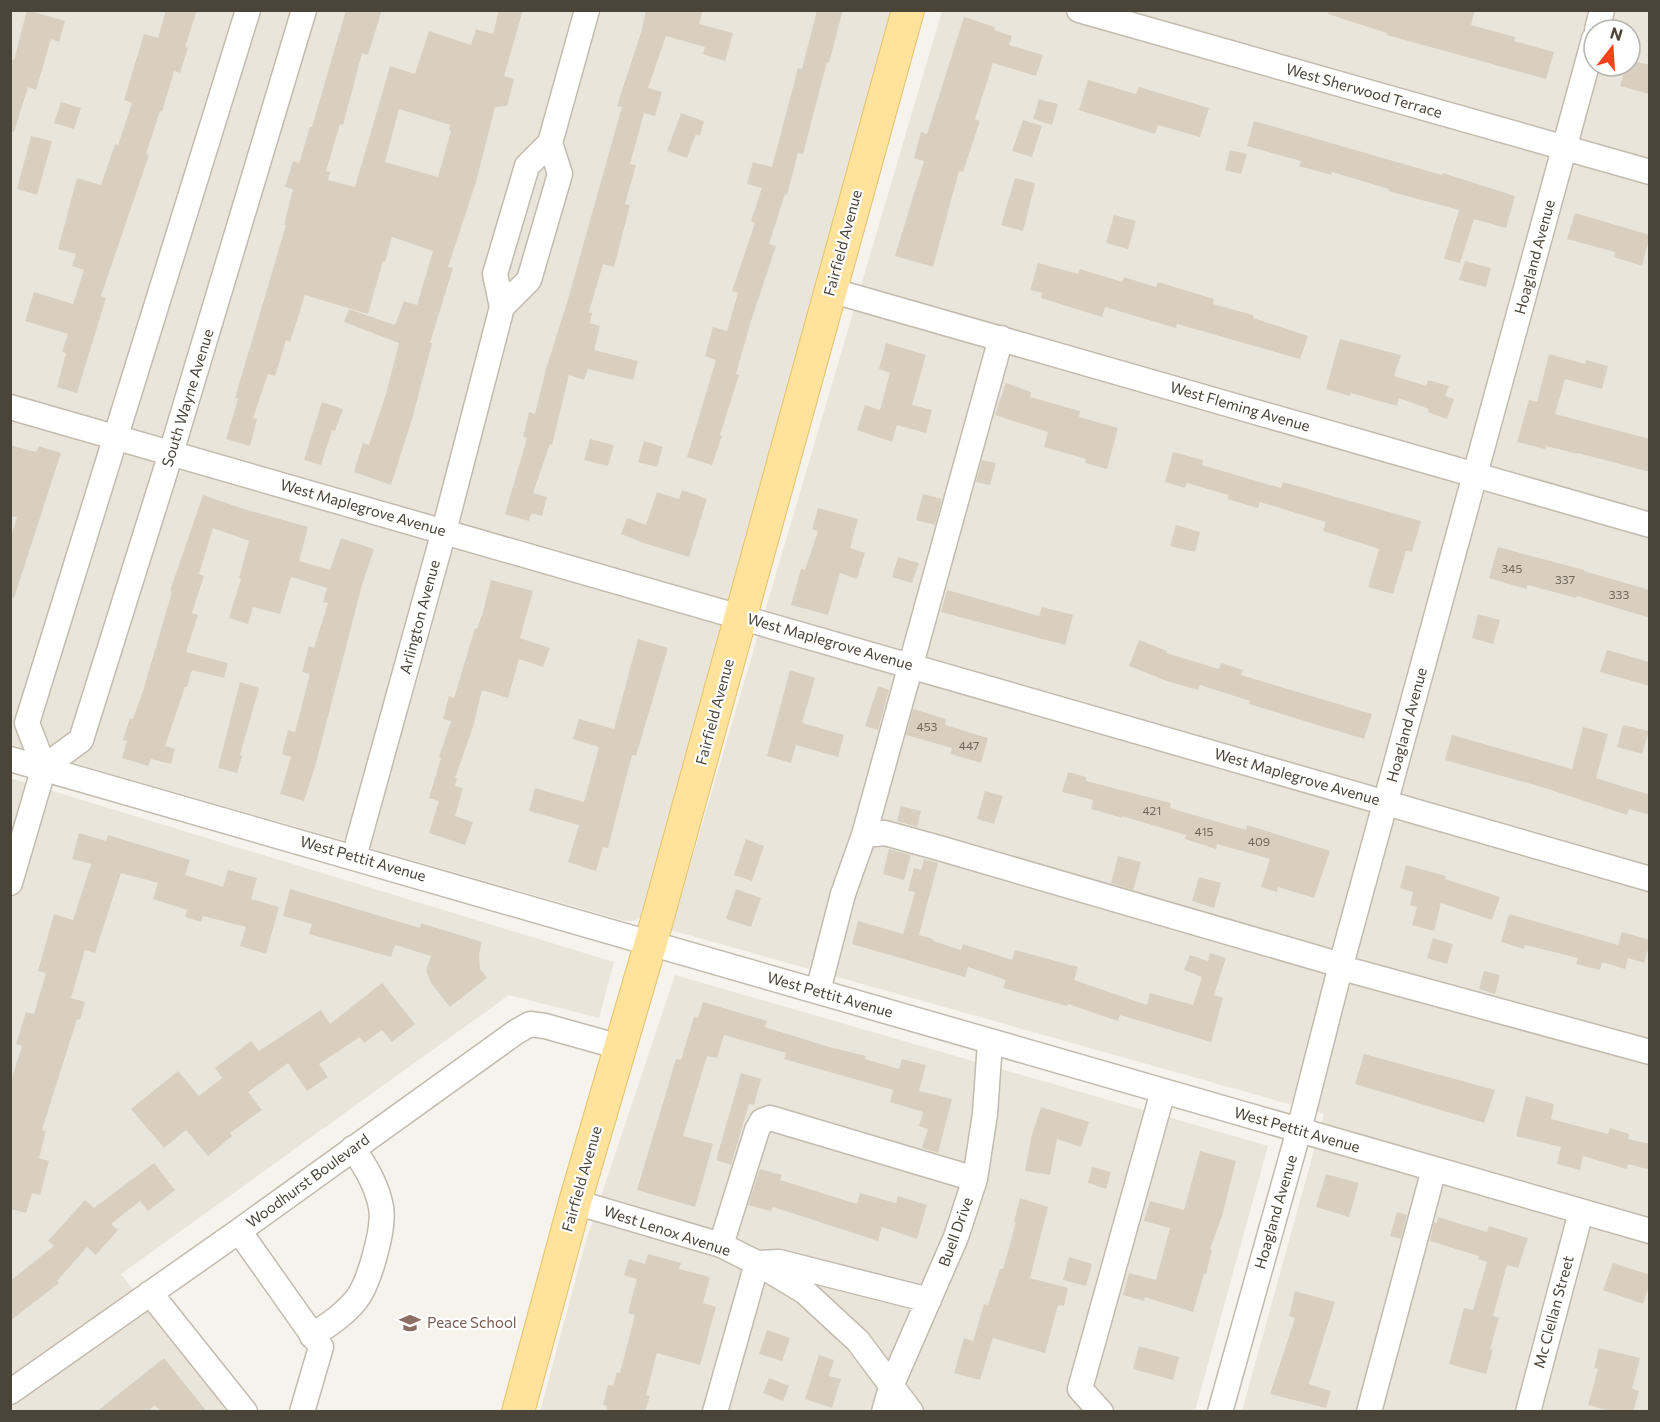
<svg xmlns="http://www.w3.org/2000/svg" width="1660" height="1422" font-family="Commissioner,sans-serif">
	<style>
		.residential { fill: #eae5da; fill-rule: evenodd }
		.building { fill: #d8cfc1; fill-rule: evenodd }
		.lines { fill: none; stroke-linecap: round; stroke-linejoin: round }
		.minor-casing { stroke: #c2bbae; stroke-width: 27 }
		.major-casing { stroke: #e6c16a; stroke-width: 34 }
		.minor { stroke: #fff; stroke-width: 24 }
		.major { stroke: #ffe39c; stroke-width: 32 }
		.labels { text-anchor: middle; stroke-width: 4.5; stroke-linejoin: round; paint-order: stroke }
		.number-label { font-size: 12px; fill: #6e675b }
		.street-label { font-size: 15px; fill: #4b4439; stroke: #fff }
		.education-label { font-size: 15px; fill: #785e54; stroke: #fff; text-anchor: start }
	</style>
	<rect width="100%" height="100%" fill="#f6f3ec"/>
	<path class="residential" d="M10,11h891l-259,906 -9,4h-8l-614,-176z
		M942,11h707v1400h-407l82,-297 -653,-184zM1594,30h36v36h-36z
		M10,778l604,184 -15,56 -90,-23 -388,279 107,137h-217z
		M675,975l593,171 -73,265 -655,1 45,-168z"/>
	<path class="building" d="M27,10l38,11 -6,21 -8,-3 -15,51 -8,-3 -14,45 -4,-1v-72l4,1z
		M166,10h31l-12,37 3,1 -8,25 -6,-2 -12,41 -2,-1 -14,43 3,1 -48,141 5,2 -29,95 -20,-6 9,-34 -4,-1 6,-18 -43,-13 9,-29 39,12 11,-34 -12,-4 4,-12 -18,-5 19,-71 24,7 14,-41 3,1 14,-42 -8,-3 20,-66 14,4z
		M346,10h36l-14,45 -6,-2 -19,72 -3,-1 -14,47 4,1 -2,8 27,7 35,-121 25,8 14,-43 42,14 5,-16 17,5 6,-24h24l-19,66 10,3 -7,27 -12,1 -19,75 -28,85 5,1 -23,75h2l-19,73 -22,69 -37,-13 9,-29 6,2 17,-51 13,-51 -55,-21 5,-13 46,16 9,-24 13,4 16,-54 -41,-14 -7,25 -2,-1 -15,53 -63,-19 -15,47 -4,-2 -11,36 -7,-2 -15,44 4,1 -7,27 -24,-7 12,-40 -3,-1 51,-173h-2l9,-36 -8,-2 8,-26 6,2 11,-36h2zM399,109l51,16 -1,5 2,1 -13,46 -53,-15z
		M646,10h57l-4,14 34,9 -8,28 -22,-7 2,-7 -39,-11 -18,52 14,4 -7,24 -11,-3 -14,51 6,1 -11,39 5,1 -16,62 -11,-3 -14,48 3,1 -2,10 10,3 -6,24 44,11 -5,19 -45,-11 -4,11 -15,-5 -17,70 -2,-1 -17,49 14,4 -5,19 -11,-3 -2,8 -24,-7 22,-76 -4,-1 6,-25 6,2 11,-45 20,-63 56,-199 -5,-1 25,-77z
		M817,10h26l-14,53 -2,-1 -24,92 -5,-1 -11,42 -2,-1 -16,50 7,2 -25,75 -15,53 3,1 -19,60 2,1 -10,29 -25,-8 29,-97 -11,-4 8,-29 14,4 11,-38 -6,-2 23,-68 -4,-2 11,-33 -15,-4 6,-22 19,5 26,-99 4,1z
		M1329,10h146l-4,15 44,12 -1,4 40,11 -8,27 -159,-44v-2l-59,-19z
		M964,17l31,10 -1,3 18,6 -3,9 34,10 -7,21 -43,-13 -18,56 5,2 -17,51 -4,-1 -26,96 -38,-11 29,-95 -10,-3 7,-26 6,2z
		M1630,60l20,5v29l-30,-8 6,-20h4z
		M1088,80l48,14 3,-7 70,21 -9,29 -42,-12 -3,9 -76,-24z
		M1039,99l19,5 -6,21 -19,-6z
		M61,102l20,6 -7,21 -20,-6z
		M681,113l23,8 -4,15 -4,-2 -9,24 -20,-7z
		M1023,120l19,6 -10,31 -20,-6z
		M1254,121l188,54 1,-2 72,23 -9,32 -32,-9 -14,44 -16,-4 15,-49 -71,-19 1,-2 -57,-17 -1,3 -32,-9 2,-5 -54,-15z
		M31,136l21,5 -15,54 -20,-6z
		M1230,150l17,4 -6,20 -16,-4z
		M1015,178l20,5 -12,48 -22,-6z
		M1575,213l75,22 -8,31 -28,-9 1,-5 -48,-13z
		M1114,215l22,6 -8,28 -22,-6z
		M1465,261l26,7 -5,19 -27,-7z
		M1038,263l40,11 2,-5 42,13 2,-5 32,10 2,-5 56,17 -1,5 40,11v3l55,18 -8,23 -123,-35 -1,4 -71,-21 -3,10 -61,-19 1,-5 -12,-3z
		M1340,339l61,16 -7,21 32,10 2,-6 21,6 -4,10 9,3 -7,20 -19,-7 1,-3 -30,-11 -2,8 -46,-13 -1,3 -24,-7z
		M886,343l40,12 -14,50 20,5 -6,23 -29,-8 -5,17 -35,-12 8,-25 15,5 10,-37 -11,-4z
		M1549,354l36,10 1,-4 22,6 -6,23 -37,-10 -10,35 95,25v33l-72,-19v1l-32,-8 -1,3 -28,-7 12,-42 8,2z
		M1006,383l25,9 -1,5 50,14 -1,6 39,11 -11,41 -22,-6 1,-4 -42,-12 4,-15 -53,-17z
		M322,402l21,7 -8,22 -3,-1 -11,35 -17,-5z
		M590,439l24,6 -6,21 -24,-6z
		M644,441l19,6 -6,20 -19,-5z
		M10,445l26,7 3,-6 22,7 -47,145 -4,-1v-57l7,-23 -7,-1z
		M1173,452l30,8 -1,5 79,23 2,-6 138,39 -9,31 -6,-1 -13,43 -25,-7 11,-38 -56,-18 3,-9 -66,-20 -2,6 -31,-9 2,-4 -42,-12 -2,5 -20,-6z
		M982,460l14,3 -6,22 -14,-3z
		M682,490l25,9 -18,58 -45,-14 -23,-9 6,-16 19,7 11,-33 22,7z
		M923,494l19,5 -7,26 -19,-5z
		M203,495l41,14 64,18 -9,34 31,9 11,-32 33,11 -12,36 -46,178 -12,38 -24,-7 11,-37 -9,-3 6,-24 7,2 15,-58 -8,-2 7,-26 5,2 14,-45 -5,-1 4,-14 -36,-11 -11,37 -27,-7 -5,17 -19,-6 12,-39 -2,-1 10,-37 -36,-13 -14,46 5,2 -12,37 6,2 -12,37 42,11 -4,15 -32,-8 -5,17h-2l-20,59 10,3 -4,15 -20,-5 -3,7 -26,-8 5,-17 -4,-1 7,-22 3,1 10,-28 29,-99 -2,-1z
		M818,508l40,11 -8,29 15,5 -8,26 -17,-6 -12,42 -37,-10 10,-36 4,1 13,-39 -6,-2z
		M1176,525l24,7 -5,20 -25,-6z
		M1498,547l86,23v1l66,19v28l-73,-22 -1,2 -48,-13 -2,4 -37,-11z
		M898,557l21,6 -7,20 -20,-6z
		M491,580l42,11 -13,47 30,10 -7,19 -24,-8 -11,39 -26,-8 -9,37 -18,51h2l-2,8 8,2 -8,28 18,6 -8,23 -36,-12 10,-32 -10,-3 12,-40 -2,-1 12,-36 -8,-2 6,-23 5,2 21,-70 2,1 6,-17z
		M947,590l92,26 3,-9 31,8 -8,30 -124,-33z
		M1478,614l22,6 -7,24 -21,-6z
		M638,639l30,9 -32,108 -4,-1 -24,93 -5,-1 -7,24 -28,-9 11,-37 -50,-14 6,-23 49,14 15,-55 -26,-8 6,-20 35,10z
		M1139,640l28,11 -1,2 53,16 2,-6 22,7 -2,5 131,39 -8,25 -115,-35 1,-3 -50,-16 -2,5 -31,-9 -38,-15z
		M1607,650l43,12v24l-50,-14z
		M790,670l25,8 -13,45 42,12 -6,22 -42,-12 -5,18 -24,-7z
		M240,682l19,6 -19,67 2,1 -5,17 -19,-5z
		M878,686l11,4 -11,40 -13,-4z
		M913,709l33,10 -1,6 43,13 -7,25 -31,-9 2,-6 -46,-13z
		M1623,725l26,6 -7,23 -25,-7z
		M1583,727l25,7 -12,44 54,17v20l-21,-6 -2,6 -82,-27 -100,-28 7,-25 120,34z
		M1068,772l18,5v4l85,22 -1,5 76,22 1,-5 83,26 -16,47 -36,-11 -1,5 -16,-5 9,-28 -53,-15 -1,5 -31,-10 1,-4 -64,-19v2l-31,-9 2,-9 -31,-8z
		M985,791l18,5 -9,28 -17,-5z
		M901,806l20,5 -4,16 -20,-6z
		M79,833l27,8 2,-6 82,25 -5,15 38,12 5,-17 29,8 -6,21 28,8 -13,47 -26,-8 6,-19 -43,-11 -2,6 -16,-5 2,-7 -34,-11 5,-16 -37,-10 -26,80 -10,-3 -14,48 14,4 -5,18 -3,-1 -35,111 4,1 -7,27 10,3 -9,34 -8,-2 -6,20 -16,-4v-125l12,-38 -6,-2 10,-32 8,2 12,-41 -8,-2 16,-57 19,6 18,-56 -19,-5z
		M746,839l18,7 -12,35 -18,-6z
		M889,849l22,6 -7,25 -21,-6z
		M1118,856l23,6 -8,28 -22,-7z
		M924,859l14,4 -19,72 14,4v2l28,9 2,-6 49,16 3,-10 63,17 -4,13 73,25 3,-12 43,12 9,-28 -18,-7 6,-15 18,6 2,-8 16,5 -12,37 9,3 -12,44 -91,-27 -2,6 -50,-17 -1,2 -64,-18 3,-8 -38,-13 -3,10 -113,-33 6,-23 45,13 12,-42 -7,-1 6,-23 7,2z
		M1406,865l40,11 -1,3 55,18 -8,23 -51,-17 -7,28 -22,-6 5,-18 -7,-2 3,-13 -13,-4z
		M1199,877l22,6 -7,25 -22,-7z
		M290,889l130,39 1,-5 61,19 -3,12 1,15 7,9 -37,29 -19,-24 -5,-13 5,-14 -36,-11 -4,12 -82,-23 3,-10 -29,-8z
		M736,889l25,9 -10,29 -25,-8z
		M1509,914l109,31 4,-13 28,8v3l-6,20 -16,-5 -3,11 -23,-7 -2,8 -24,-6 2,-6 -53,-13 -1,4 -23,-7z
		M1433,938l20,6 -6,20 -20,-6z
		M1484,971l16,4 -5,19 -16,-5z
		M382,983l33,41 -23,18 -10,-12 -18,13 -4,-6 -41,27 9,13 -21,14 -19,-28 -40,29 14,18 -32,23 2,3 -24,20 -22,-26 -22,18 -33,-39 47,-38 21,25 23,-18 -7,-10 36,-27 8,10 62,-41 9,14z
		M703,1002l64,19 -2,6 64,20 37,9 -1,3 34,10 3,-10 24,6 -7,26 33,8 -14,54 -16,-5 6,-19 -9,-3 4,-14 -33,-10 3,-12 -109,-31 2,-6 -62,-18 -7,23 -10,-2 -24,80 30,8 -18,63 -58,-17 39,-131 5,1 13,-43 4,1z
		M1364,1054l131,36 -11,33 -129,-39z
		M741,1073l20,6 -7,26 -5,-1 -18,61 -15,-5z
		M1526,1096l28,8 -3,15 57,15 2,-6 19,6 -1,5 22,5v26l-22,-6 -1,5 -44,-13 -3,14 -23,-6 4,-17 -45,-11z
		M1041,1107l48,15 -8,25 -24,-8 -7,36 -25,-4 6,-33z
		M1200,1151l36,10 -14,55 -12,33 2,1 -6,24h-2l-11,38 -48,-15 -1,4 -21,-6 6,-22 27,7 14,-52 -26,-7 6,-20 34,9z
		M154,1163l21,27 -27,21 -8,-10 -29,23 7,6 -22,25 -9,-8 -30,34 2,2 -49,38v-40l44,-35 -6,-5 37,-41 9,8z
		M1092,1167l19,5 -5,17 -18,-6z
		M760,1169l22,6 -2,5 77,24 3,-11 36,10 2,-7 29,9 -10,34 -35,-12 -4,14 -105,-34 -2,4 -23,-6z
		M1326,1174l33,9 -10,34 -33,-10z
		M1020,1198l28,9 -18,71 38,10 -4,18 -6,-1 -13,48 -52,-15 -13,42 -26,-7 10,-35 9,3 11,-37 4,1 12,-36h3l13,-47h-2z
		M1397,1212l10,3 -6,24 -11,-3z
		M1438,1217l49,15 2,-6 39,12 -10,30 -11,-3 -14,51 6,2 -9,31 3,1 -7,24 -37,-10 15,-56 9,2 14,-48 -9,-3 1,-3 -49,-15 4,-19 3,1z
		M648,1254l33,9 -2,6 31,8 -7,26 13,4 -16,58 -43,-12 -11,42 4,1 -5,16h-39l1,-6 -4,-1 5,-20 5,1 4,-14 3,1 15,-58 -7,-2 9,-34 -13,-4 5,-16 16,5z
		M1069,1257l23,7 -6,22 -23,-6z
		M1613,1263l37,12v8l-7,21 -40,-14z
		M1295,1291l40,11 -26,82 22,7 -5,17 -56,-14 25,-76 -6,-2z
		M767,1330l23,8 -8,23 -23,-7z
		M1139,1346l40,11 -6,23 -40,-11z
		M1599,1348l41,10 -8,31 7,2 -6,21h-19l-26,-7 10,-36 -4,-1z
		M819,1355l15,5 -5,16 12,3 -9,29 -27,-9z
		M164,1358l43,54h-46l-6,-7 -8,7h-51z
		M769,1378l20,8 -6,15 -20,-8z"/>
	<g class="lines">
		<defs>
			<path id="minor" d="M1079,10l571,162
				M1597,30l5,-20
				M830,290l820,235
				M502,307l27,-27 31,-106 -10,-31
				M10,407l1640,472
				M10,759l1640,472
				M44,767l37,-27 90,-287 133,-443
				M864,835l21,-2 54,15 402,117 1,3 308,84
				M354,857l90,-326 58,-224 -7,-33 32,-108 23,-23 37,-133
				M10,883l34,-116 -17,-44 221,-713
				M818,991l25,-97 21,-59 137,-497
				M575,1202l146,43 36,18 48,29 53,49 53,71
				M239,1231l82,116 -19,65
				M721,1245l36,-115 5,-9 8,-3 205,61
				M150,1293l95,119
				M312,1336c16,-11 32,-21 44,-36 13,-16 29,-72 25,-93 -4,-22 -16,-41 -28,-59
				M10,1392l229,-161 277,-199 14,-8 15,2 75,21
				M715,1412l42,-149 22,-1 150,38
				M884,1412l8,-28 64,-147 19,-58 10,-65 5,-72
				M1101,1412l-21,-23 83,-298
				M1220,1412l79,-282 42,-165 253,-926
				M1369,1412l65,-243
				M1528,1412l53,-200"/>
			<path id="major" d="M518,1412l57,-210 76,-260 257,-932"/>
		</defs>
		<use href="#minor" class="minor-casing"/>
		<use href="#major" class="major-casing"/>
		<use href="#minor" class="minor"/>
		<use href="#major" class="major"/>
	</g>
	<defs>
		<symbol id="school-bare" viewBox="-9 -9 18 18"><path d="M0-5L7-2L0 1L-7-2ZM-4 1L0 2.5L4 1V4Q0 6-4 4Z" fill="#8d6e63" stroke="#fff" stroke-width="2.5" paint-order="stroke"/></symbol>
	</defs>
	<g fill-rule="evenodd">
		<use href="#school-bare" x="395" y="1308" width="30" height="30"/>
	</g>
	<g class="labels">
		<g class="number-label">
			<text x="1512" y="573">345</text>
			<text x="1565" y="584">337</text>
			<text x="1619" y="599">333</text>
			<text x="927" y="731">453</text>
			<text x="969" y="750">447</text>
			<text x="1152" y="815">421</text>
			<text x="1204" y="836">415</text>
			<text x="1259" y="846">409</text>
		</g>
		<g class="street-label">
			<text transform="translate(1364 91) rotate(16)" y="5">West Sherwood Terrace</text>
			<text transform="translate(843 243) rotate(-75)" y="5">Fairfield Avenue</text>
			<text transform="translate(1535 257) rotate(-75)" y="5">Hoagland Avenue</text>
			<text transform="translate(188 398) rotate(-73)" y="5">South Wayne Avenue</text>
			<text transform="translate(1240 407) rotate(16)" y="5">West Fleming Avenue</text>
			<text transform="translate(363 508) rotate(16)" y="5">West Maplegrove Avenue</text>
			<text transform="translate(420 617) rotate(-75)" y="5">Arlington Avenue</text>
			<text transform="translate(830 642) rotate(16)" y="5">West Maplegrove Avenue</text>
			<text transform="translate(715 712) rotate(-75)" y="5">Fairfield Avenue</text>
			<text transform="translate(1407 725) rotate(-75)" y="5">Hoagland Avenue</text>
			<text transform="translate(1297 777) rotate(16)" y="5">West Maplegrove Avenue</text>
			<text transform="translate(363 859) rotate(16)" y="5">West Pettit Avenue</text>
			<text transform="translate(830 995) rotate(16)" y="5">West Pettit Avenue</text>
			<text transform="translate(1297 1130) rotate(16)" y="5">West Pettit Avenue</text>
			<text transform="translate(582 1179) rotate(-74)" y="5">Fairfield Avenue</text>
			<text transform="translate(308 1181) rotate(-36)" y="5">Woodhurst Boulevard</text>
			<text transform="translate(1276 1212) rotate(-74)" y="5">Hoagland Avenue</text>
			<text transform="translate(667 1231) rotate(18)" y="5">West Lenox Avenue</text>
			<text transform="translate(956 1232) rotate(-70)" y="5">Buell Drive</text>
			<text transform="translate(1554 1312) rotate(-75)" y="5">Mc Clellan Street</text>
		</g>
		<g class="education-label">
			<text x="427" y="1328">Peace School</text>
		</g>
	</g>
	<rect width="1660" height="1422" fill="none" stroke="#4b4439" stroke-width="24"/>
	<g transform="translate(1612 48) rotate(17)"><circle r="28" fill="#ffffff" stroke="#b7b4b0" stroke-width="1.5"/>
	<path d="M0-4.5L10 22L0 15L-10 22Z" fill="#fc3f1d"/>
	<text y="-9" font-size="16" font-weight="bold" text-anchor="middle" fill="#4b4439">N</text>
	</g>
</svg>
